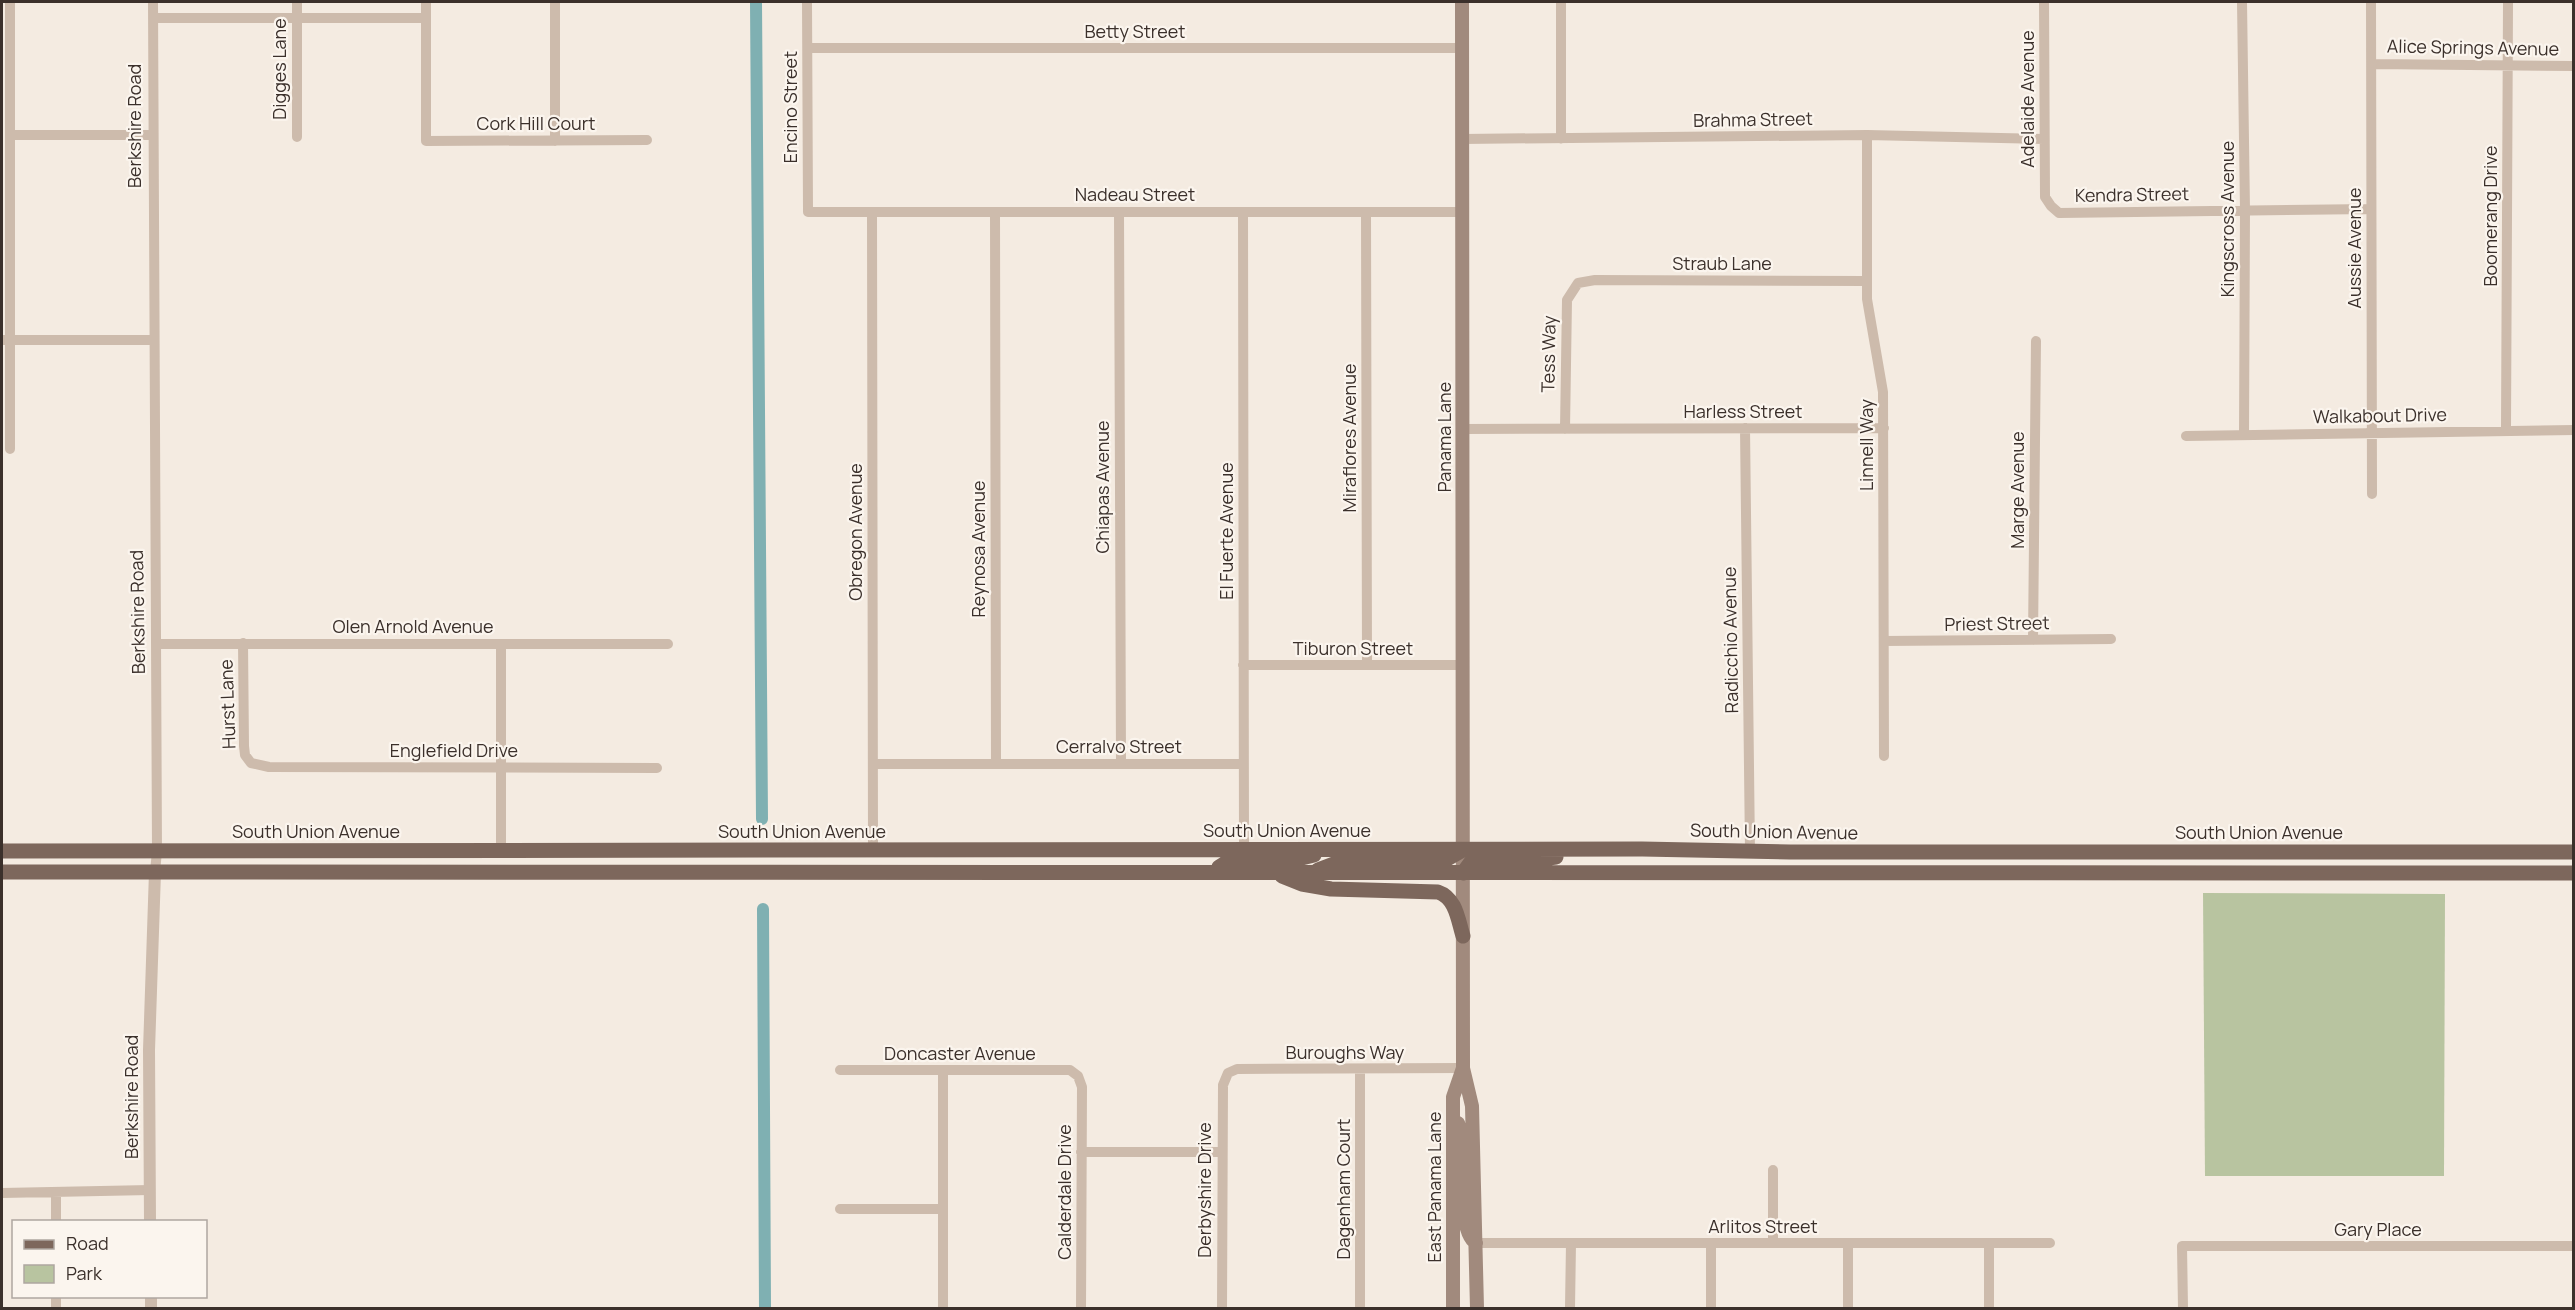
<svg xmlns="http://www.w3.org/2000/svg" width="2575" height="1310" font-family="Manrope,sans-serif">
	<style>
		.green { fill: #b8c4a0 }
		.lines { fill: none; stroke-linecap: round; stroke-linejoin: round }
		.canal { stroke: #7fb0b2; stroke-width: 12 }
		.minor { stroke: #cdbbac; stroke-width: 10 }
		.tertiary { stroke: #cdbbac; stroke-width: 12 }
		.secondary { stroke: #a18a7d; stroke-width: 14 }
		.primary { stroke: #7d675c; stroke-width: 15 }
		.labels { text-anchor: middle; stroke-width: 4.5; stroke-linejoin: round; paint-order: stroke }
		.street-label { font-size: 18px; fill: #3b302b; stroke: #fbf5ee }
	</style>
	<rect width="100%" height="100%" fill="#f4ebe1"/>
	<path class="green" d="M2203,893l242,1 -1,282h-239z"/>
	<g class="lines">
		<path class="canal" d="M756,2l6,817
			M763,909l2,399"/>
		<path class="minor" d="M10,2v447
			M153,2l4,849 -2,21
			M297,2v135
			M426,2v139l221,-1
			M555,2v139
			M807,2l1,210h654
			M2044,2l1,195 6,9 8,7 312,-4
			M2242,2l3,208 -1,225
			M2371,2l1,492
			M153,18h273
			M808,48h654
			M2373,64l201,2
			M10,135h143
			M1867,135v164l16,93 1,364
			M1462,139l405,-4 177,4
			M1561,139v-137
			M872,212l1,640
			M995,212l1,552
			M1119,212l2,551
			M1243,212l1,639
			M1366,212l1,453
			M2,340h152
			M1745,428l5,424
			M1463,429l421,-1
			M1565,429l2,-129 11,-17 17,-3 271,1
			M2506,430l2,-428
			M2186,436l388,-6
			M2033,640l3,-299
			M1884,641l227,-2
			M243,643l1,103 1,9 6,8 18,4 388,1
			M157,644h511
			M1243,665h220
			M873,764h370
			M501,852v-208
			M840,1070h230l8,6 4,11 -1,221
			M1360,1070v238
			M1081,1152h140
			M2,1193l148,-3
			M56,1193v29
			M840,1209h103
			M1476,1243h574
			M1773,1243v-73
			M1848,1243v65
			M56,1296v12
			M943,1308v-238
			M1222,1308l1,-223 5,-12 9,-4 226,-1
			M1570,1308l1,-65
			M1711,1308v-65
			M1989,1308v-65
			M2183,1308l-1,-62h392"/>
		<path class="tertiary" d="M150,1222l-1,-172 6,-178
			M151,1296v12"/>
		<path class="secondary" d="M1462,2l1,1066 9,38 5,202
			M1458,1123l4,14c1,21 -5,96 14,106
			M1453,1308v-211l10,-29"/>
		<path class="primary" d="M2,851l1640,-2 148,3h784
			M1318,870l21,-8 101,-1 7,-2 14,-8
			M2,872l2572,1
			M1219,872v-5l8,-5h58l29,-7
			M1463,873l8,-11 10,-1 60,-2 15,-2
			M1282,876l20,8 29,5 107,3c18,6 20,28 25,44"/>
	</g>
	<g class="labels">
		<g class="street-label">
			<text x="1135" y="38">Betty Street</text>
			<text transform="translate(2473 48) rotate(1)" y="6">Alice Springs Avenue</text>
			<text transform="translate(280 69) rotate(-90)" y="6">Digges Lane</text>
			<text transform="translate(2028 99) rotate(-90)" y="6">Adelaide Avenue</text>
			<text transform="translate(791 107) rotate(-90)" y="6">Encino Street</text>
			<text transform="translate(1753 120) rotate(-1)" y="6">Brahma Street</text>
			<text x="536" y="130">Cork Hill Court</text>
			<text transform="translate(135 126) rotate(-90)" y="6">Berkshire Road</text>
			<text x="1135" y="201">Nadeau Street</text>
			<text transform="translate(2132 195) rotate(-1)" y="6">Kendra Street</text>
			<text transform="translate(2491 216) rotate(-90)" y="6">Boomerang Drive</text>
			<text transform="translate(2228 219) rotate(-90)" y="6">Kingscross Avenue</text>
			<text transform="translate(2355 248) rotate(-90)" y="6">Aussie Avenue</text>
			<text x="1722" y="270">Straub Lane</text>
			<text transform="translate(1549 354) rotate(-89)" y="6">Tess Way</text>
			<text x="1743" y="418">Harless Street</text>
			<text transform="translate(2380 416) rotate(-1)" y="6">Walkabout Drive</text>
			<text transform="translate(1445 437) rotate(-90)" y="6">Panama Lane</text>
			<text transform="translate(1350 438) rotate(-90)" y="6">Miraflores Avenue</text>
			<text transform="translate(1867 445) rotate(-90)" y="6">Linnell Way</text>
			<text transform="translate(1103 487) rotate(-90)" y="6">Chiapas Avenue</text>
			<text transform="translate(2018 490) rotate(-90)" y="6">Marge Avenue</text>
			<text transform="translate(1227 531) rotate(-90)" y="6">El Fuerte Avenue</text>
			<text transform="translate(856 532) rotate(-90)" y="6">Obregon Avenue</text>
			<text transform="translate(979 549) rotate(-90)" y="6">Reynosa Avenue</text>
			<text transform="translate(138 612) rotate(-91)" y="6">Berkshire Road</text>
			<text transform="translate(1997 624) rotate(-1)" y="6">Priest Street</text>
			<text x="413" y="633">Olen Arnold Avenue</text>
			<text transform="translate(1731 640) rotate(-91)" y="6">Radicchio Avenue</text>
			<text x="1353" y="655">Tiburon Street</text>
			<text transform="translate(228 704) rotate(-92)" y="6">Hurst Lane</text>
			<text x="1119" y="753">Cerralvo Street</text>
			<text x="454" y="757">Englefield Drive</text>
			<text x="1287" y="837">South Union Avenue</text>
			<text x="316" y="838">South Union Avenue</text>
			<text x="802" y="838">South Union Avenue</text>
			<text transform="translate(1774 832) rotate(1)" y="6">South Union Avenue</text>
			<text x="2259" y="839">South Union Avenue</text>
			<text x="1345" y="1059">Buroughs Way</text>
			<text x="960" y="1060">Doncaster Avenue</text>
			<text transform="translate(132 1097) rotate(-90)" y="6">Berkshire Road</text>
			<text transform="translate(1435 1187) rotate(-90)" y="6">East Panama Lane</text>
			<text transform="translate(1344 1189) rotate(-90)" y="6">Dagenham Court</text>
			<text transform="translate(1205 1190) rotate(-90)" y="6">Derbyshire Drive</text>
			<text transform="translate(1065 1192) rotate(-90)" y="6">Calderdale Drive</text>
			<text x="1763" y="1233">Arlitos Street</text>
			<text x="2378" y="1236">Gary Place</text>
		</g>
	</g>
	<rect width="2575" height="1310" fill="none" stroke="#3b302b" stroke-width="6"/>
	<rect x="12" y="1220" width="195" height="78" fill="#fbf5ee" stroke="#aea6a0" stroke-width="1.5"/>
	<rect x="24" y="1240" width="30" height="9" fill="#7d675c" stroke="#aea6a0" stroke-width="1.5"/>
	<text x="66" y="1250" font-size="18" fill="#3b302b">Road</text>
	<rect x="24" y="1265" width="30" height="18" fill="#b8c4a0" stroke="#aea6a0" stroke-width="1.5"/>
	<text x="66" y="1280" font-size="18" fill="#3b302b">Park</text>
</svg>
